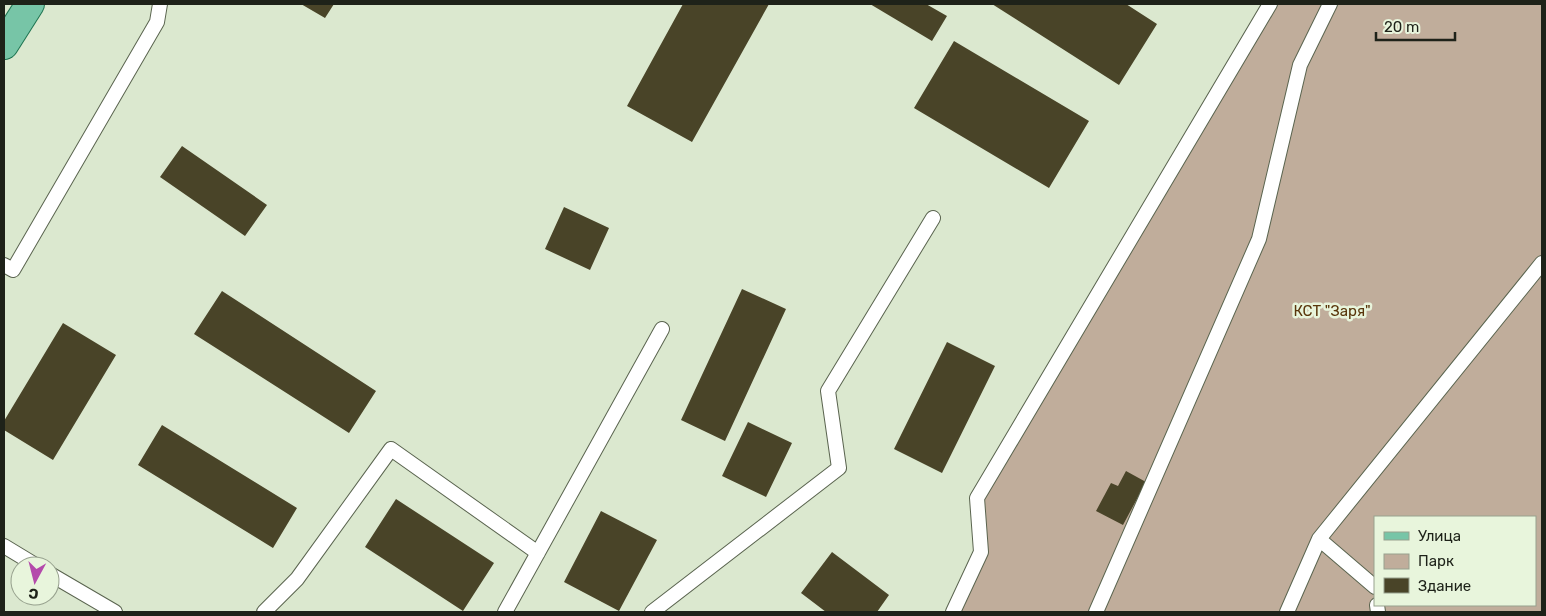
<svg xmlns="http://www.w3.org/2000/svg" width="1546" height="616" font-family="Rubik,sans-serif">
	<style>
		.green { fill: #c0ad9b; fill-rule: evenodd }
		.building { fill: #494428 }
		.lines { fill: none; stroke-linecap: round; stroke-linejoin: round }
		.lane-casing { stroke: #5a644f; stroke-width: 16 }
		.primary-casing { stroke: #1d7350; stroke-width: 30 }
		.lane { stroke: #fff; stroke-width: 14 }
		.primary { stroke: #77c5a7; stroke-width: 28 }
		.labels { text-anchor: middle; stroke-width: 5; stroke-linejoin: round; paint-order: stroke }
		.park-label { font-size: 15px; fill: #59360b; stroke: #e8f5dc }
	</style>
	<rect width="100%" height="100%" fill="#dbe8cf"/>
	<path class="green" d="M1270,4h272v608h-589l28,-60 -4,-54zM1375,517h160v88h-160z"/>
	<path class="building" d="M301,4h33l-9,14z
		M683,4h86l-77,138 -65,-36z
		M870,4h56l21,12 -15,25z
		M992,4h134l31,20 -38,61z
		M954,41l135,80 -40,67 -135,-80z
		M182,146l85,59 -22,31 -85,-59z
		M564,207l45,21 -19,42 -45,-21z
		M742,289l44,20 -61,132 -44,-21z
		M222,291l154,100 -27,42 -155,-99z
		M63,323l53,32 -63,105 -49,-30v-9z
		M947,342l48,24 -53,107 -48,-24z
		M748,422l44,21 -26,54 -44,-21z
		M162,425l135,83 -24,40 -135,-83z
		M1126,471l20,11 -23,43 -27,-14 15,-28 7,3z
		M396,499l98,64 -31,48 -98,-64z
		M601,511l56,29 -38,71 -55,-29z
		M832,552l57,43 -12,17h-51l-25,-19z"/>
	<g class="lines">
		<defs>
			<path id="lane" d="M4,265l9,5 144,-248 3,-18
				M1319,539l56,48
				M4,546l33,20
				M50,574l65,38
				M1377,605l1,7
				M264,612l33,-33 94,-130 147,104
				M505,612l157,-283
				M652,612l187,-144 -11,-77 105,-173
				M953,612l28,-60 -4,-54 293,-494
				M1096,612l163,-373 41,-174 30,-61
				M1287,612l32,-73 223,-276"/>
			<path id="primary" d="M4,45l26,-41"/>
		</defs>
		<use href="#lane" class="lane-casing"/>
		<use href="#primary" class="primary-casing"/>
		<use href="#lane" class="lane"/>
		<use href="#primary" class="primary"/>
	</g>
	<g class="labels">
		<g class="park-label">
			<text x="1332" y="316">КСТ "Заря"</text>
		</g>
	</g>
	<rect width="1546" height="616" fill="none" stroke="#1e2219" stroke-width="10"/>
	<rect x="1374" y="516" width="162" height="90" fill="#e8f5dc" stroke="#97a18e"/>
	<rect x="1384" y="532" width="25" height="8" fill="#77c5a7" stroke="#97a18e"/>
	<text x="1418" y="541" font-size="15" fill="#1e2219">Улица</text>
	<rect x="1384" y="554" width="25" height="15" fill="#c0ad9b" stroke="#97a18e"/>
	<text x="1418" y="566" font-size="15" fill="#1e2219">Парк</text>
	<rect x="1384" y="578" width="25" height="15" fill="#494428" stroke="#97a18e"/>
	<text x="1418" y="591" font-size="15" fill="#1e2219">Здание</text>
	<g transform="translate(35 581) rotate(187)"><circle r="24" fill="#e8f5dc" stroke="#97a18e"/>
	<path d="M0-4L9 19L0 12L-9 19Z" fill="#b44aab"/>
	<text y="-8" font-size="14" font-weight="bold" text-anchor="middle" fill="#1e2219">С</text>
	</g>
	<path d="M1376 32v8h79v-8" fill="none" stroke="#1e2219" stroke-width="2.5"/>
	<text x="1384" y="32" font-size="15" fill="#1e2219" stroke="#e8f5dc" stroke-width="4" paint-order="stroke">20 m</text>
</svg>
